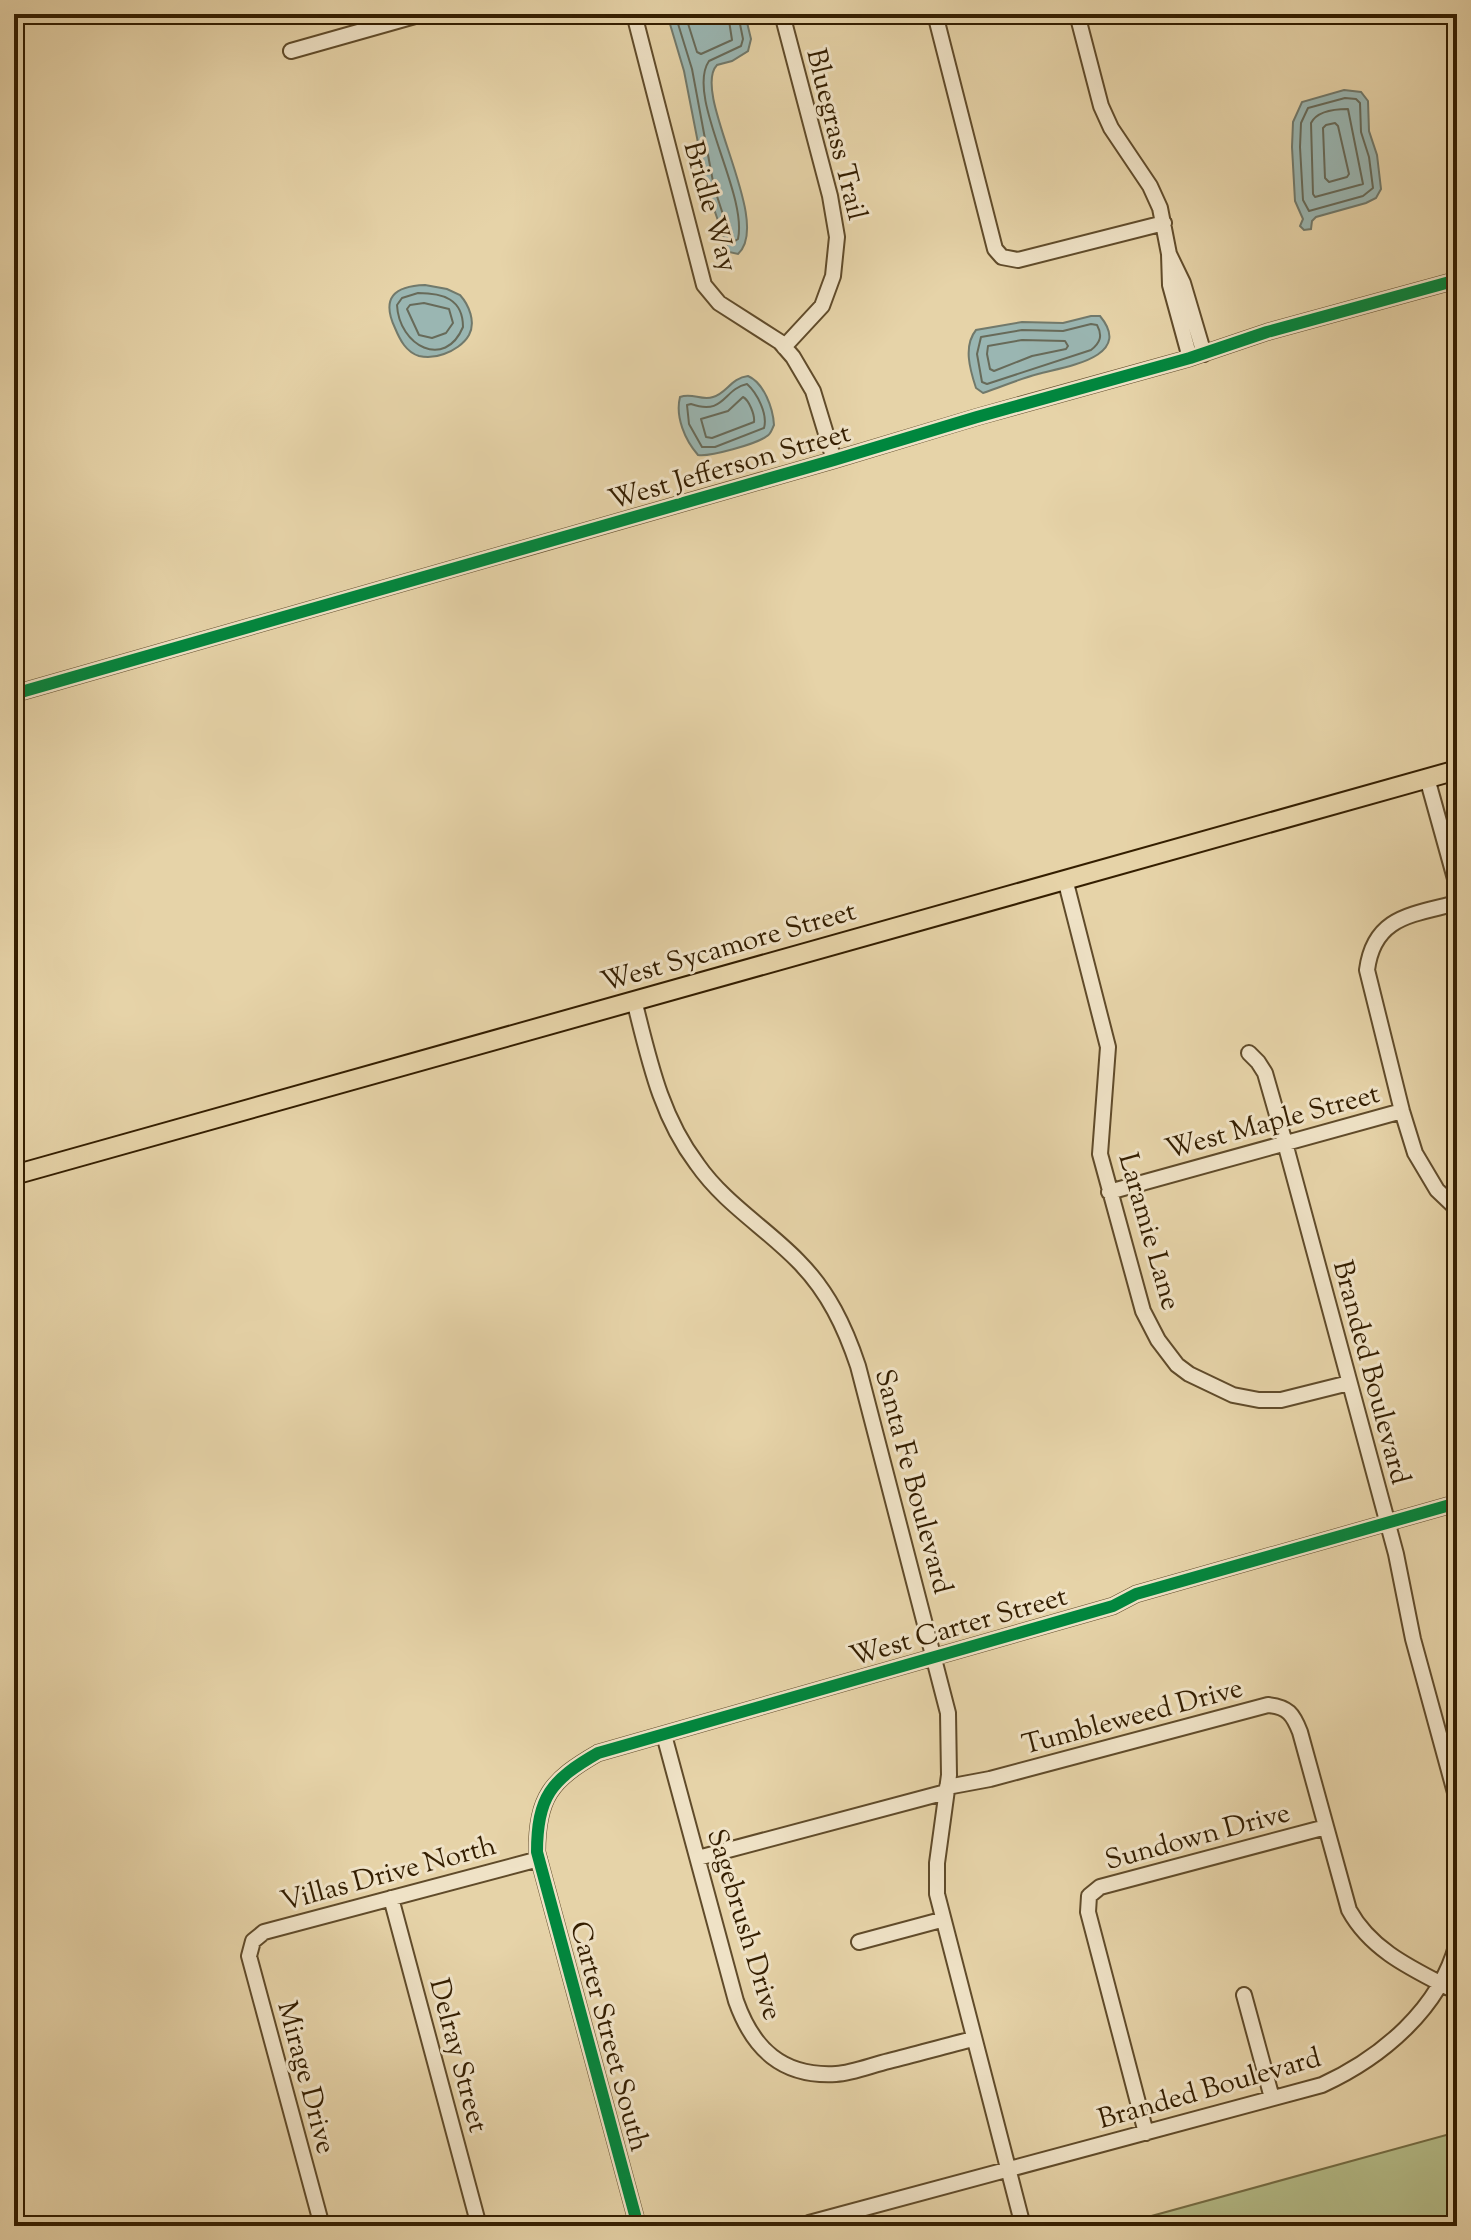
<svg xmlns="http://www.w3.org/2000/svg" width="1471" height="2240" font-family="'Sorts Mill Goudy',serif">
	<style>
		.green { fill: #b4bc88; stroke: #746d44; stroke-width: 2 }
		.water { fill: #9ab6b2; stroke: #71796b; stroke-width: 2 }
		.lines { fill: none; stroke-linecap: round; stroke-linejoin: round }
		.shore { stroke: #676a59; stroke-width: 2 }
		.minor-casing { stroke: #604b2a; stroke-width: 18 }
		.major-casing { stroke: #341e00; stroke-width: 22 }
		.minor { stroke: #efe2c6; stroke-width: 14 }
		.major { stroke: #e6d3a8; stroke-width: 18 }
		.cycleway-casing { stroke: #efe2c6; stroke-width: 17 }
		.cycleway { stroke: #00873e; stroke-width: 12 }
		.labels { text-anchor: middle; stroke-width: 6; stroke-linejoin: round; paint-order: stroke }
		.street-label { font-size: 28px; fill: #341e00; stroke: #efe2c6 }
	</style>
	<rect width="100%" height="100%" fill="#e6d3a8"/>
	<filter id="stains"><feTurbulence type="fractalNoise" baseFrequency=".0025" numOctaves="4"/><feColorMatrix values="0 0 0 0 .2 0 0 0 0 .09 0 0 0 0 .02 0 0 0 .5 -.17"/></filter>
	<radialGradient id="worn" r=".72"><stop offset=".6" stop-color="#630" stop-opacity="0"/><stop offset="1" stop-color="#630" stop-opacity=".3"/></radialGradient>
	<path class="green" d="M1457,2132v94h-342z"/>
	<path class="water" d="M667,14h78l6,25 -3,12 -16,10 -15,4c-27,28 57,157 21,189l-9,-2 -22,-63 -23,-118z
		M1344,90l17,2 7,9 1,30 8,24 4,34 -5,9 -10,5 -50,14 -4,4 -1,8 -7,1 -4,-4 3,-7 -8,-18 -3,-54 1,-25 9,-20z
		M425,285l22,4 13,6c9,10 16,27 9,40 -5,9 -16,16 -25,19 -8,3 -17,4 -25,2 -13,-4 -19,-16 -24,-28 -14,-30 -1,-42 30,-43z
		M1091,316h9c35,42 -37,51 -62,58 -19,5 -37,13 -55,19l-7,-5c-6,-18 -13,-42 0,-58l46,-8 41,1z
		M748,376c16,7 25,32 26,49 -2,4 -3,9 -7,11 -10,8 -58,21 -69,19 -13,-15 -23,-38 -18,-58 12,-5 21,4 33,0 14,-4 18,-19 35,-21z"/>
	<g class="lines">
		<path class="shore" d="M675,14l17,55 22,118 17,52 4,2 3,-2c10,-46 -53,-143 -29,-178l32,-15 2,-7 -5,-25
			M685,14l12,38 4,2 31,-14 -4,-26
			M1345,98l11,1 4,4 1,29 8,25 4,31 -10,8 -54,15 -6,-11 -3,-53 1,-24 7,-15z
			M1348,109l15,75 -48,13 -2,-3 -2,-71c6,-12 25,-14 37,-14z
			M1335,123l3,3 11,48 -2,3 -18,5 -4,-4 -2,-50 3,-3z
			M418,293c25,0 45,6 45,34 -18,43 -64,19 -66,-22l5,-7z
			M424,303l25,6 4,14 -7,10 -14,5 -13,-3 -12,-26 3,-4z
			M1091,324l6,1c6,11 3,18 -6,25l-104,34 -5,-2 -5,-28 4,-17 41,-7 41,1z
			M1022,340l43,1 3,5 -2,3 -34,7 -38,15 -4,-2 -3,-15 1,-8z
			M747,384c10,9 21,30 17,44l-49,19h-13l-13,-23 -2,-19 4,-1c34,12 32,-15 56,-20z
			M743,397c6,3 12,18 11,25l-42,16 -6,-1 -5,-18 27,-8z"/>
		<defs>
			<path id="minor" d="M634,14l70,271 15,18 61,39 13,15 20,34 21,69
				M782,14l48,182 7,41 -4,39 -11,30 -38,41
				M935,14l60,235 7,8 16,3 146,-37
				M1077,14l24,92 10,22 39,58 10,22 9,46 14,29 21,71
				M291,51l131,-37
				M1169,254l1,31 20,73
				M14,694l820,-234 143,-43 213,-59 77,-26 190,-52
				M1427,778l30,108
				M1065,879l43,168 -8,107 43,157 15,29 19,25 12,9 44,21 26,5h22l68,-17
				M1457,903c-45,12 -83,13 -90,67l35,141 13,42 22,37 20,19
				M634,1000c15,59 26,115 63,164 27,39 69,64 101,97 30,30 47,66 60,105l90,347 1,62 -12,88v31l86,332
				M1249,1053l9,9 7,11 20,70 111,411 17,85 44,161
				M1109,1192l293,-81
				M664,1735l72,266c17,48 46,76 100,73 17,-1 36,-9 53,-13 28,-7 56,-15 84,-22
				M947,1787l43,-8 278,-74c20,2 25,9 32,27l49,178c23,42 66,60 108,82
				M698,1858l248,-66
				M391,1898l88,328
				M859,1942l82,-22
				M1244,1995l28,103
				M1146,2133l-58,-221 1,-16 11,-9 226,-60
				M809,2223l513,-138c59,-27 118,-76 135,-142
				M322,2226l-73,-270 4,-15 11,-9 275,-73
				M638,2226l-101,-374c0,-55 14,-72 61,-99l515,-147 23,-12 321,-91"/>
			<path id="major" d="M14,1175l1443,-405"/>
		</defs>
		<use href="#minor" class="minor-casing"/>
		<use href="#major" class="major-casing"/>
		<use href="#minor" class="minor"/>
		<use href="#major" class="major"/>
		<defs>
			<path id="cycleway" d="M14,694l820,-234 143,-43 213,-59 77,-26 190,-52
				M638,2226l-101,-374c0,-55 14,-72 61,-99l515,-147 23,-12 321,-91"/>
		</defs>
		<use href="#cycleway" class="cycleway-casing"/>
		<use href="#cycleway" class="cycleway"/>
	</g>
	<g class="labels">
		<g class="street-label">
			<text transform="translate(838 134) rotate(76)" y="10">Bluegrass Trail</text>
			<text transform="translate(712 206) rotate(74)" y="10">Bridle Way</text>
			<text transform="translate(729 465) rotate(-16)" y="10">West Jefferson Street</text>
			<text transform="translate(728 945) rotate(-16)" y="10">West Sycamore Street</text>
			<text transform="translate(1272 1120) rotate(-15)" y="10">West Maple Street</text>
			<text transform="translate(1151 1231) rotate(74)" y="10">Laramie Lane</text>
			<text transform="translate(1373 1372) rotate(75)" y="10">Branded Boulevard</text>
			<text transform="translate(915 1481) rotate(75)" y="10">Santa Fe Boulevard</text>
			<text transform="translate(958 1625) rotate(-16)" y="10">West Carter Street</text>
			<text transform="translate(1132 1715) rotate(-15)" y="10">Tumbleweed Drive</text>
			<text transform="translate(1197 1835) rotate(-15)" y="10">Sundown Drive</text>
			<text transform="translate(388 1872) rotate(-15)" y="10">Villas Drive North</text>
			<text transform="translate(746 1924) rotate(73)" y="10">Sagebrush Drive</text>
			<text transform="translate(611 2036) rotate(75)" y="10">Carter Street South</text>
			<text transform="translate(460 2055) rotate(75)" y="10">Delray Street</text>
			<text transform="translate(308 2077) rotate(75)" y="10">Mirage Drive</text>
			<text transform="translate(1209 2087) rotate(-16)" y="10">Branded Boulevard</text>
		</g>
	</g>
	<rect width="1471" height="2240" fill="none" stroke="#e6d3a8" stroke-width="48"/>
	<rect x="16" y="16" width="1439" height="2208" fill="none" stroke="#341e00" stroke-width="4"/>
	<rect x="24" y="24" width="1423" height="2192" fill="none" stroke="#341e00" stroke-width="2"/>
	<rect width="100%" height="100%" filter="url(#stains)"/>
	<rect width="100%" height="100%" fill="url(#worn)"/>
</svg>
